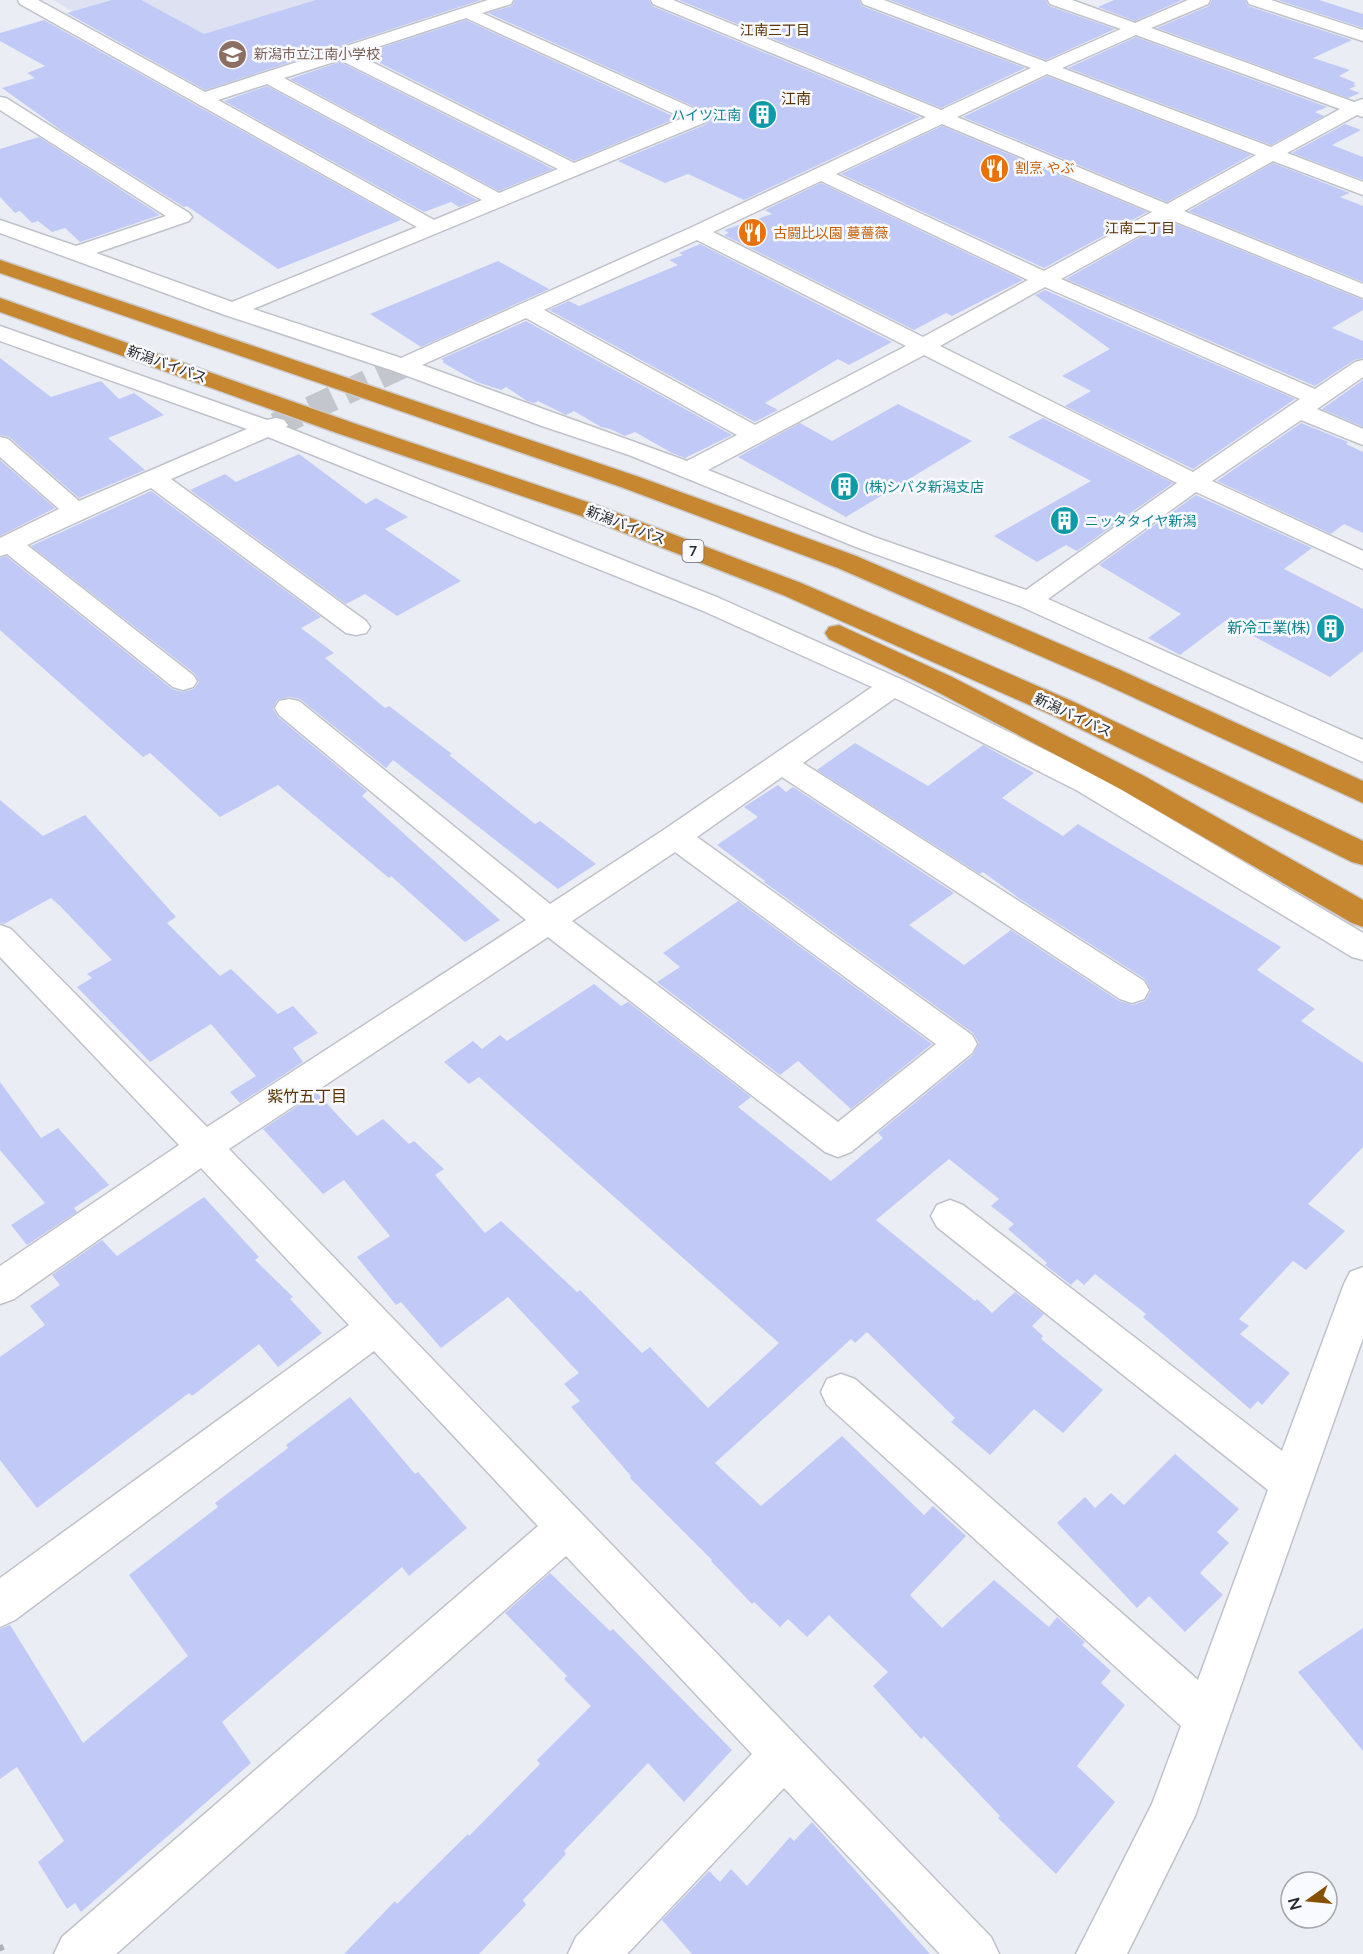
<svg xmlns="http://www.w3.org/2000/svg" width="1363" height="1954" font-family="Lato,'Noto Sans JP',sans-serif">
	<style>
		.built { fill: #dee1f1 }
		.building { fill: #c1c9f6 }
		.lines { fill: none; stroke-linecap: round; stroke-linejoin: round }
		.minor-tunnel { stroke: #c4c6cd; stroke-width: 25; stroke-dasharray: 25 13; stroke-linecap: butt }
		.minor-casing { stroke: #c0c2ca; stroke-width: 3 }
		.highway-casing { stroke: #cbcbcc; stroke-width: 3 }
		.path { stroke: #afb1b7; stroke-width: 5; stroke-dasharray: 6 4; stroke-linecap: butt }
		.minor { fill: #fff; fill-rule: evenodd }
		.highway { fill: #c78731; fill-rule: evenodd }
		.labels { text-anchor: middle; stroke-width: 5; stroke-linejoin: round; paint-order: stroke }
		.far-neighbourhood-label { font-size: 14px; fill: #593301; stroke: #f9faff }
		.far-education-label { font-size: 14px; fill: #785e54; stroke: #f9faff; text-anchor: start }
		.far-culture-label { font-size: 14px; fill: #0d838f; stroke: #f9faff; text-anchor: start }
		.far-food-label { font-size: 14px; fill: #c56008; stroke: #f9faff; text-anchor: start }
		.far-street-label { font-size: 14px; fill: #27282b; stroke: #f9faff }
		.shield { fill: #f9faff; stroke: #66676b; stroke-width: 1.5 }
		.shield-label { font-size: 14px; font-weight: bold; fill: #27282b }
		.far-quarter-label { font-size: 15px; fill: #593301; stroke: #f9faff }
		.culture-label { font-size: 15px; fill: #0d838f; stroke: #f9faff; text-anchor: end }
		.neighbourhood-label { font-size: 16px; fill: #593301; stroke: #f9faff }
	</style>
	<rect width="100%" height="100%" fill="#ebedf5"/>
	<path class="built" d="M53,0h344l17,21 -195,67 -10,1z"/>
	<path class="building" d="M112,0h29l63,34 112,-34h165l-276,90 -138,-77z
		M515,0h134l3,6 268,111 -176,83 -56,-26 -23,9 -47,-22 89,-37 3,-5 -2,-6 -220,-100 24,-7z
		M679,0h180l3,6 163,62 -84,40z
		M890,0h156l3,6 66,23 -69,31z
		M1114,0h68l-47,21 -37,-14z
		M1212,0h33l3,6 104,34 -39,18 37,12 -11,6 17,7 -3,1 3,2 -7,3 11,4 -12,5 -191,-70 52,-22z
		M1278,0h41l44,14v14z
		M44,20l357,200 -123,49 -91,-63 -3,1 -122,-76 -60,-43 33,-10 -8,-5 18,-7 -45,-25v-8z
		M466,20l211,98 -103,43 -212,-107z
		M1136,37l191,70 -12,5 9,4 -53,29 -203,-77z
		M340,62l213,107 -54,22 -209,-112z
		M1047,76l204,79 -84,47 -204,-85z
		M267,86l210,114 -18,7 -8,-5 -27,10 -200,-111z
		M1345,124l16,6 -29,15 31,12v23l-71,-27z
		M942,126l205,86 -103,56 -203,-94z
		M39,137l121,78 -80,27 -15,-14 -13,4 -14,-11 -6,2 -12,-12 -5,2 -15,-16v-48z
		M1273,163l77,30 -10,4 23,9v76l-174,-71z
		M821,183l202,97 -71,36 -6,-3 -32,17 -190,-95 5,-2 -5,-3 48,-16 -7,-4z
		M1169,221l194,79v10l-31,18 31,13v17l-9,2 -39,26 -249,-107z
		M700,244l192,98 -43,23 -11,-6 -73,44 13,7 -23,12 -206,-112 20,-9 10,5 99,-41 -9,-5 14,-5 -4,-2z
		M498,261l51,28 -128,58 -51,-33z
		M1045,290l250,109 -102,70 -128,-63 26,-15 -29,-15 48,-27 -75,-54z
		M526,321l206,114 -47,23 -13,-5 -37,-21 -10,4 -15,-7 -9,-2 -27,-16 -8,4 -28,-14 -4,2 -7,-2 -21,-14 -5,3 -24,-8 -35,-20 2,-1 -3,-2z
		M0,358l51,39 50,-16 18,18 15,-6 30,22 -56,23 37,32 -66,28 -70,-61 -9,-2z
		M1363,380v47l-41,-18z
		M898,404l74,37 -126,76 -108,-60 62,-34 32,18z
		M1043,418l130,65 -96,68 -11,-6 -29,17 -43,-26 97,-55 -83,-44z
		M1301,423l47,19 -2,2 17,8v81l-19,-9 -13,10 -114,-53z
		M299,454l67,50 10,-6 32,19 -23,12 76,52 -64,35 -32,-22 -19,10 -156,-114 35,-16 11,8z
		M0,460l55,48 -55,28z
		M151,491l170,126 -20,11 33,25 -9,5 60,50 4,-2 63,48 -3,1 86,69 5,-3 56,43 -38,25 -165,-129 -7,8 -86,-69 -11,-2 -12,3 -4,9 5,8 89,74 -5,5 138,124 -35,22 -74,-66 -2,2 -111,-93 -58,32 -70,-64 -7,4 -143,-127v-72l6,-2 166,133 10,3 12,-3 5,-7 -5,-9 -163,-127z
		M1196,495l116,53 -28,21 79,40v42l-33,26 -105,-56 -45,34 -32,-17 33,-24 -82,-49z
		M855,743l73,43 55,-41 51,28 -32,25 61,38 15,-12 203,123 -24,23 58,39 -14,12 62,42v84l-55,57 37,27 -39,39 -13,-9 -54,58 10,7 -9,8 50,39 -28,32 -4,-4 -8,8 -107,-92 3,-3 -51,-40 -11,11 -7,-6 -6,6 -26,-20 2,-2 -39,-34 6,-5 -23,-18 8,-7 -50,-40 -73,61 99,81 2,-2 15,14 23,-21 29,22 -12,12 11,10 -2,3 62,51 -40,43 -29,-24 -44,46 -39,-33 4,-4 -88,-86 -12,11 -4,-4 -136,124 46,43 81,-70 82,79 9,-9 33,30 -56,59 32,33 52,-48 55,47 8,-10 28,25 -3,3 29,26 -10,12 24,22 -48,61 38,36 -59,72 -58,-56 2,-2 -76,-80 -3,3 -48,-53 15,-14 -59,-57 -22,22 -19,-18 -8,8 -26,-25 -2,2 -41,-43 1,-1 -82,-82 1,-2 -60,-69 9,-6 -16,-17 15,-11 -71,-76 -67,51 -40,-46 -5,3 -39,-48 33,-21 -46,-56 -21,14 -60,-65 54,-36 40,43 26,-17 26,25 5,-3 30,28 -9,6 50,58 16,-12 76,71 3,-2 62,63 8,-6 58,61 71,-65 -300,-266 -10,7 -25,-22 29,-21 9,8 18,-14 7,6 87,-57 27,22 7,-4 123,95 -13,10 93,74 52,-43 -5,-5 95,-78 6,-12 -6,-10 -209,-151 1,-1 -48,-36 41,-28 -14,-10 34,-22 8,7 7,-5 161,106 -45,32 55,40 47,-35 108,71 14,4 12,-4 6,-10 -6,-12 -125,-80 -37,-27 -3,2 -163,-104z
		M0,800l43,36 42,-21 91,102 -9,6 53,53 11,-7 47,45 15,-8 25,27 -25,15 10,14 -63,41 -10,-11 26,-16 -45,-52 -61,38 -73,-75 15,-9 -5,-4 25,-14 -52,-54 -9,-8 -47,26 -4,-1z
		M738,901l194,143 -81,65 -53,-48 -18,14 -123,-93 23,-15 -17,-14z
		M0,1082l41,56 17,-10 51,57 -35,23 3,4 -50,33 -16,-20 34,-22 -45,-53z
		M204,1197l55,60 -4,3 38,37 -3,2 32,34 -44,34 -19,-23 -67,52 -3,-3 -152,115 -37,-48v-103l45,-32 -15,-19 30,-21 -8,-10 50,-35 15,16z
		M350,1397l65,77 3,-2 49,56 -58,48 -7,-9 -180,155 29,41 -170,149 -6,-9 -8,6 -29,-47 26,-21 -47,-74 -17,12v-150l10,-4 73,118 105,-87 -59,-81 89,-68 -3,-4 73,-55 -2,-3z
		M1175,1454l64,55 -22,23 12,11 -29,30 23,22 -38,37 -36,-36 -12,12 -80,-85 28,-26 10,11 16,-15 13,12z
		M550,1573l60,58 3,-2 119,121 -48,52 -36,-39 -84,88 2,3 -43,46 3,5 -47,49h-135l51,-53 2,3 71,-70 1,2 71,-72 -3,-4 54,-54 -27,-27 3,-3 -62,-63z
		M1363,1628v123l-65,-79z
		M812,1822l118,132h-238l-30,-34 47,-49 11,11 11,-13 16,17 43,-49 4,4z"/>
	<g class="lines">
		<path class="minor-tunnel" d="M276,425l126,-59"/>
		<defs>
			<path id="minor" d="M18,0h20l167,92 283,-92h25l-2,4 -29,9 224,101 2,4 -2,4 -453,187 148,49 289,-130 236,-111 -273,-113 -2,-4h22l268,110 90,-42 -168,-64 -2,-4h23l162,62 75,-33 -71,-25 -2,-4h24l63,23 53,-23h22l-2,4 -57,24 203,74 9,-3v18l-6,-2 -70,38 76,29v13l-90,-34 -89,50 179,73v14l-194,-79 -108,60 254,110 40,-27 8,-2v17l-46,32 46,20v16l-62,-25 -89,61 151,70v18l-167,-77 -148,107 315,141v22l-343,-156 -164,-59 -227,-92 -87,-29 -148,-55 -169,-56 -225,-82v-13l76,26 90,-30 -166,-106v-13l6,1 183,115 3,4 -3,4 -93,32 136,49 185,-75 -397,-223zM466,18l217,100 -109,45 -218,-109zM1136,35l204,74 -69,38 -209,-79zM340,60l218,109 -59,24 -215,-115zM1047,74l209,81 -89,49 -210,-87zM267,84l215,116 -48,20 -216,-120zM942,124l210,88 -108,59 -208,-97zM821,181l207,99 -105,57 -210,-105zM697,240l209,106 -151,79 -211,-115zM1045,287l255,112 -107,73 -253,-126zM526,318l211,117 -50,26 -265,-96zM924,355l253,128 -151,107 -152,-53 -166,-67z
				M1247,0h24l92,30v11l-114,-37z
				M0,326l267,94 9,-2 8,2 4,5 -2,2 433,171 184,82 197,97 263,156v27l-11,-3 -274,-166 -183,-93 -92,65 341,218 5,9 -5,9 -12,4 -12,-4 -338,-222 -85,60 275,198 5,9 -5,9 -121,99 -13,5 -13,-5 -277,-215 -319,212 762,788 8,17h-59l-156,-166 -157,166h-59l8,-17 176,-183 -186,-198 -450,398h-62l8,-17 476,-411 -164,-175 -359,269 -15,7v-49l349,-253 -148,-157 -187,131 -14,5v-38l179,-121 -179,-188v-32l11,4 196,198 319,-207 -247,-205 -4,-7 4,-7 10,-2 10,2 251,203 115,-75 207,-142 -171,-77 -433,-173 -97,42 195,142 4,6 -4,6 -10,2 -10,-2 -195,-145 -124,57 166,130 4,6 -4,6 -10,3 -10,-3 -166,-133 -7,2v-18l59,-29 -59,-52v-20l8,2 71,62 168,-72 -247,-88zM675,852l261,192 -98,78 -266,-201z
				M950,1200l13,5 319,246 62,-167 6,-12 13,-5v71l-168,478 -68,138h-51l76,-150 29,-78 -354,-321 -6,-13 6,-13 14,-5 14,5 343,301 70,-190 -331,-263 -6,-11 6,-11z"/>
			<path id="highway" d="M0,260l639,217 217,79 264,114 243,111v22l-263,-121 -262,-114 -217,-81 -621,-214z
				M0,298l353,125 246,83 202,77 273,119 289,139v24l-11,-3 -298,-146 -271,-121 -202,-79 -244,-83 -337,-121z
				M839,625l113,52 192,99 219,124v27l-11,-4 -230,-133 -190,-101 -103,-50 -4,-6 4,-6z"/>
		</defs>
		<use href="#minor" class="minor-casing"/>
		<use href="#highway" class="highway-casing"/>
		<path class="path" d="M0,1945l4,9"/>
		<use href="#minor" class="minor"/>
		<use href="#highway" class="highway"/>
	</g>
	<defs>
		<symbol id="school-disc" viewBox="-11 -11 22 22"><circle r="9.5" fill="#8d6e63" stroke="#f9faff"/><path d="M0-5L7-2L0 1L-7-2ZM-4 1L0 2.5L4 1V4Q0 6-4 4Z" fill="#fff"/></symbol>
		<symbol id="building-disc" viewBox="-11 -11 22 22"><circle r="9.5" fill="#0f9aa8" stroke="#f9faff"/><path d="M-4-6H4V6H1V3H-1V6H-4ZM-2.5-4.3h1.7v1.8h-1.7ZM.8-4.3h1.7v1.8H.8ZM-2.5-1h1.7V.8h-1.7ZM.8-1h1.7V.8H.8Z" fill="#fff"/></symbol>
		<symbol id="restaurant-disc" viewBox="-11 -11 22 22"><circle r="9.5" fill="#e8710a" stroke="#f9faff"/><path d="M-5-6h1v4h1v-4h1v4h1v-4h1v5L-1.5 .5V6h-2V.5L-5-1ZM5-6V6H3V1.5H1.5Q1.5-4 5-6Z" fill="#fff"/></symbol>
	</defs>
	<g fill-rule="evenodd">
		<use href="#school-disc" x="216" y="38" width="33" height="33"/>
		<use href="#building-disc" x="746" y="98" width="33" height="33"/>
		<use href="#restaurant-disc" x="978" y="152" width="33" height="33"/>
		<use href="#restaurant-disc" x="736" y="216" width="33" height="33"/>
		<use href="#building-disc" x="828" y="470" width="33" height="33"/>
		<use href="#building-disc" x="1048" y="504" width="33" height="33"/>
		<use href="#building-disc" x="1314" y="612" width="33" height="33"/>
	</g>
	<g class="labels">
		<g class="far-neighbourhood-label">
			<text x="775" y="35">江南三丁目</text>
			<text x="1140" y="233">江南二丁目</text>
		</g>
		<g class="far-education-label">
			<text x="254" y="59">新潟市立江南小学校</text>
		</g>
		<g class="far-culture-label">
			<text x="741" y="120" text-anchor="end">ハイツ江南</text>
			<text x="865" y="492">(株)シバタ新潟支店</text>
			<text x="1085" y="526">ニッタタイヤ新潟</text>
		</g>
		<g class="far-food-label">
			<text x="1015" y="173">割烹 やぶ</text>
			<text x="773" y="238">古闘比以園 蔓薔薇</text>
		</g>
		<g class="far-street-label">
			<text transform="translate(167 364) rotate(20)" y="5">新潟バイパス</text>
			<text transform="translate(626 525) rotate(21)" y="5">新潟バイパス</text>
			<text transform="translate(1073 715) rotate(25)" y="5">新潟バイパス</text>
		</g>
		<rect class="shield" x="682.5" y="540" width="21" height="22" rx="4.5"/>
		<g class="shield-label">
			<text x="693" y="556">7</text>
		</g>
		<g class="far-quarter-label">
			<text x="796" y="104">江南</text>
		</g>
		<g class="culture-label">
			<text x="1310" y="633">新冷工業(株)</text>
		</g>
		<g class="neighbourhood-label">
			<text x="307" y="1102">紫竹五丁目</text>
		</g>
	</g>
	<g transform="translate(1309 1900) rotate(255)"><circle r="28" fill="#f9faff" stroke="#a5a6aa" stroke-width="1.5"/>
	<path d="M0-4.5L10 22L0 15L-10 22Z" fill="#875000"/>
	<text y="-9" font-size="16" font-weight="bold" text-anchor="middle" fill="#27282b">N</text>
	</g>
</svg>
